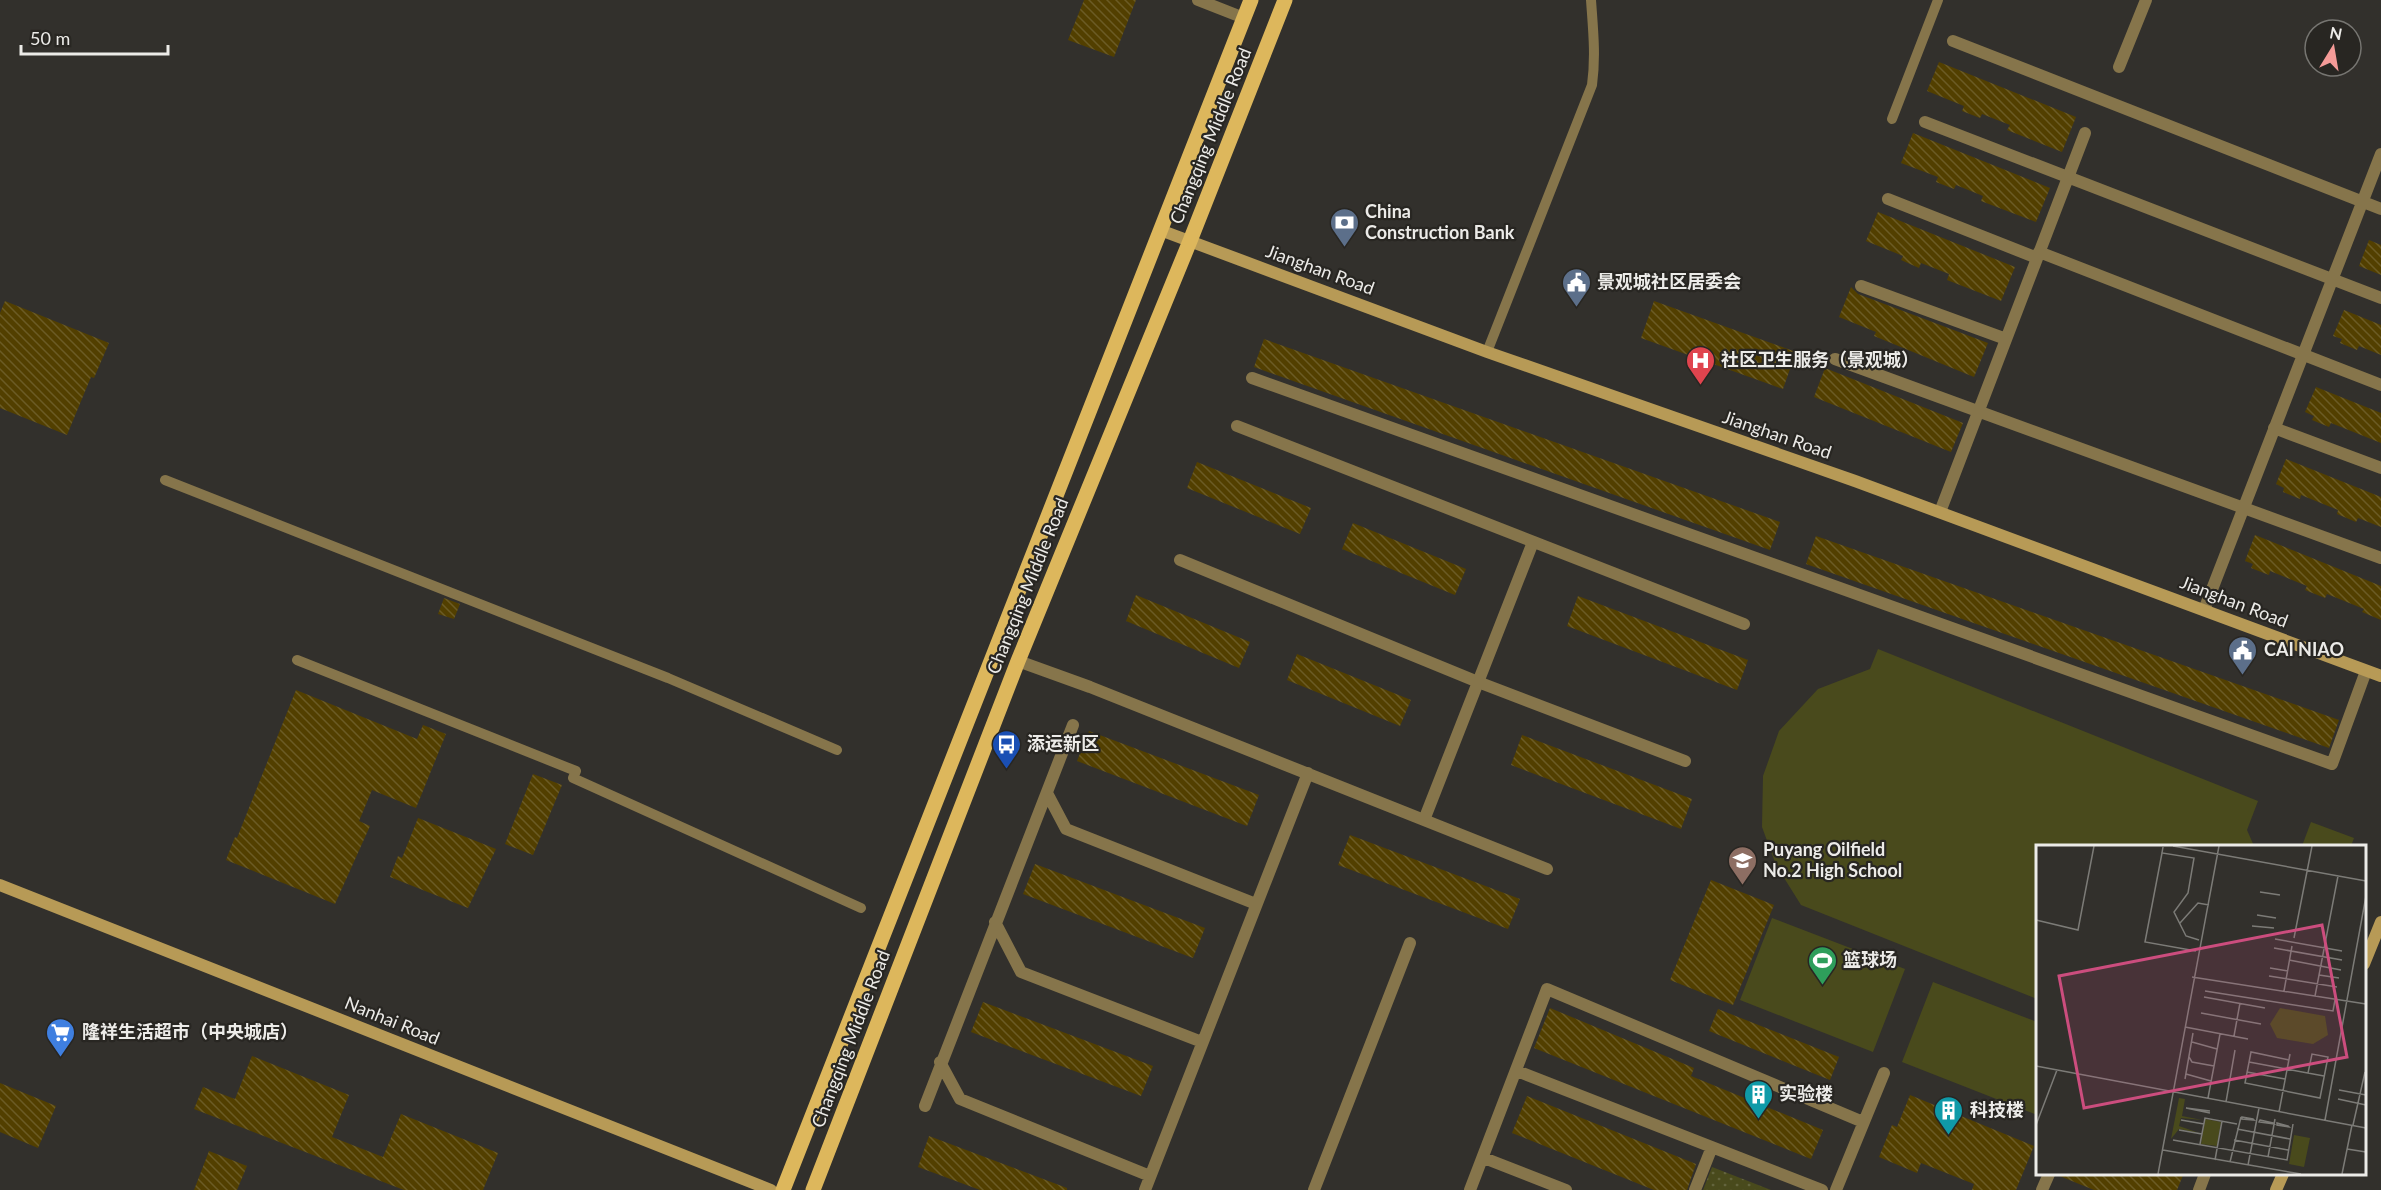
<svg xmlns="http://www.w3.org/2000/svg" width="2381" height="1190" font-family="Lato,'Noto Sans SC',sans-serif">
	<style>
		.grass { fill: url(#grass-dots) }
		.pitch { fill: #494a1c }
		.building { fill: url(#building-back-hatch) }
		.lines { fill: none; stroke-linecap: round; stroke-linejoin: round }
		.lane { stroke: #86754b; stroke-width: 10 }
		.street { stroke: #86754b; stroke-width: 12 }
		.secondary { stroke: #b79a56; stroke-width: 12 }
		.primary { stroke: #ddb75c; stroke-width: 15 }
		.labels { text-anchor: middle; stroke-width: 4.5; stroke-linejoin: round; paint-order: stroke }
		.street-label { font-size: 18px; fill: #ecebe8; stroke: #282622 }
		.poi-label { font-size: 18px; font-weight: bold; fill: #ecebe8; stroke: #282622; text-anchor: start }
		.inset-road { fill: none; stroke: #7c7b77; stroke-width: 1.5 }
		.view { fill: #cc4d7e; fill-opacity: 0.15; stroke: #cc4d7e; stroke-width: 3 }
		.inset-edge { fill: none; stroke: #ecebe8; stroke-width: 3 }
	</style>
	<defs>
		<pattern id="grass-dots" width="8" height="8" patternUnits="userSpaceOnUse" patternTransform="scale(1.5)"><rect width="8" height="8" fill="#494a1c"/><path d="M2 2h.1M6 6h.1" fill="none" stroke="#63643d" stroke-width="1.8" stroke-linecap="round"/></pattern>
		<pattern id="building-back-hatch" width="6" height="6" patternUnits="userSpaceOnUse" patternTransform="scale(1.5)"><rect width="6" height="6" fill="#523f00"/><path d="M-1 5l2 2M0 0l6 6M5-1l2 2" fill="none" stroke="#6b5b25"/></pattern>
	</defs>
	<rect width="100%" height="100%" fill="#32302c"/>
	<path class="grass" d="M1712,1167l59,23h-68z"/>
	<path class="pitch" d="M1878,649l380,152 -11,29 7,16h-216l-1,153 -236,-94 -25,-40 -14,-38 1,-51 16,-45 39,-42 52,-20z
		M2311,822l43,16 -3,8h-49z
		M1772,918l133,51 -32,83 -133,-52z
		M1933,982l104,40v93l-135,-53z"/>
	<path class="building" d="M1084,0h52l-22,57 -46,-17z
		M1939,62l137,55 -14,35 -55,-22 3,-5 -28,-11 -2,4 -18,-7 2,-5 -37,-15z
		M1913,133l137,55 -14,34 -55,-21 2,-5 -27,-11 -2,4 -18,-7 2,-5 -37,-14z
		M1878,212l137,55 -14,34 -54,-21 2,-6 -28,-11 -2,5 -18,-8 2,-4 -37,-15z
		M2369,240l12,5v30l-22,-9z
		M1851,287l7,7 130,49 -14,34 -100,-41 2,-4 -37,-15z
		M5,301l104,42 -15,35 -3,-1 -24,58 -67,-27v-95z
		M1654,301l142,51 -13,37 -142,-51z
		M2344,310l37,15v30l-22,-9 -2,4 -17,-7 2,-4 -9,-3z
		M1264,339l516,183 -10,28 -516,-183z
		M1825,368l138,55 -12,29 -137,-55z
		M2316,387l65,26v30l-50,-20 -2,4 -17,-7 2,-4 -9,-4z
		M2286,459l95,38v30l-23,-9 -2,4 -19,-8 1,-4 -37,-15 -1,4 -17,-7 1,-4 -8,-4z
		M1197,462l114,46 -11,26 -113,-46z
		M1353,523l113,46 -11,26 -113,-46z
		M2255,535l126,51v34l-19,-8 2,-3 -37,-15 -2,4 -20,-8 2,-4 -37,-15 -1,4 -18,-7 2,-4 -8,-3z
		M1816,536l523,184 -10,28 -523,-184z
		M1136,595l114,47 -11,26 -113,-47z
		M1578,596l170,64 -11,30 -170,-64z
		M444,598l16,6 -6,15 -16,-5z
		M1297,654l114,46 -11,26 -113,-46z
		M296,690l121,49 6,-14 23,9 -30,74 -44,-18 -13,31 11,5 -35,78 -109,-44 9,-23 2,1z
		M1089,731l170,64 -12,31 -170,-65z
		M1522,735l170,64 -11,30 -170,-64z
		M533,774l29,11 -29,70 -28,-11z
		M418,818l78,31 -28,59 -78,-31 8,-21 4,2z
		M1350,835l170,64 -12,30 -170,-64z
		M1035,864l170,64 -12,30 -170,-64z
		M1711,880l63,25 -41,100 -63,-25z
		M983,1002l170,64 -12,30 -170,-64z
		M1550,1008l144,60 -3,8 132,54 -12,29 -277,-111z
		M1718,1009l121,48 -9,23 -121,-49z
		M252,1056l97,39 -17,42 51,20 18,-43 97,39 -15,37h-79l-210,-81 9,-22 32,12z
		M0,1083l56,23 -18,42 -38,-16z
		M1910,1095l124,51 -18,44h-44l2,-6 -53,-21 -4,10 -38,-16 13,-32 5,2z
		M1527,1096l169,68 -9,26h-33l-142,-57z
		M929,1136l138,52v2h-87l-62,-23z
		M209,1151l38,15 -10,24h-43z
		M2057,1173h127l-7,17h-83l-37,-15z"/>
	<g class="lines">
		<path class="lane" d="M1892,119l46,-119
			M1487,352l105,-267c4,-29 1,-56 -1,-85
			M165,480l503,198 169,72
			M297,660l279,111 -3,7 288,130"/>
		<path class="street" d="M1198,0l46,18
			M1953,41l428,168
			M2119,67l27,-67
			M1925,122l456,176
			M1888,199l149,59
			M2039,252l342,133
			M1861,286l145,53
			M1835,359l546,199
			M1252,378l1080,386 34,-93
			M1237,426l507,198
			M2274,428l107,40
			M1940,512l145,-379
			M1180,560l298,122 207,79
			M2204,610l177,-456
			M1018,661l72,26 457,182
			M1047,793l19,36 190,75
			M1424,820l109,-278
			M995,922l26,50 181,70
			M940,1062l20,37 190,77
			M1517,1071l305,119
			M925,1106l148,-381
			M1484,1158l82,32
			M1145,1190l163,-417
			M1314,1190l96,-247
			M1470,1190l77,-201 316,133
			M1695,1190l17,-43
			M1836,1190l48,-117
			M2042,1190l7,-16
			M2199,1190l6,-16"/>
		<path class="secondary" d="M1160,230l327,122 368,129 526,195
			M0,885l771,305
			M2364,964l17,-42
			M2276,1190l7,-16"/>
		<path class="primary" d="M783,1190l468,-1190
			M813,1190l205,-529 172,-420 95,-241"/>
	</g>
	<defs>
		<symbol id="bank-pin" viewBox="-11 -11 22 30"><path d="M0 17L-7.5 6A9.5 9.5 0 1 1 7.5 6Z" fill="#5c6f8a" stroke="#282622"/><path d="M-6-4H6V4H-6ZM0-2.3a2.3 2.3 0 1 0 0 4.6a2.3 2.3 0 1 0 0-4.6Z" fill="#fff"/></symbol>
		<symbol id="civic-pin" viewBox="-11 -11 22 30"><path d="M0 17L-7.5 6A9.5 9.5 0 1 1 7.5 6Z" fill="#5c6f8a" stroke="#282622"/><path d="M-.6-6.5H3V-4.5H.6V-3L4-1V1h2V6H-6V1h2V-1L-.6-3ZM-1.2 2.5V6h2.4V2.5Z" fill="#fff"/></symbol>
		<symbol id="hospital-pin" viewBox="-11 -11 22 30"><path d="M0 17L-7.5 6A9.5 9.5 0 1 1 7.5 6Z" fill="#e0444e" stroke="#282622"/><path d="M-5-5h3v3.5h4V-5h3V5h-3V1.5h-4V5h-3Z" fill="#fff"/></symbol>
		<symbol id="bus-pin" viewBox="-11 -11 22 30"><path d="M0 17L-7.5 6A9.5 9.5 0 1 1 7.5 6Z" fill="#1a4fb4" stroke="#282622"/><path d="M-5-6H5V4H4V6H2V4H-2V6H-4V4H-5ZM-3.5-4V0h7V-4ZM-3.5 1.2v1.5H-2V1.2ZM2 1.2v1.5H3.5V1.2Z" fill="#fff"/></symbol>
		<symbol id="school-pin" viewBox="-11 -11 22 30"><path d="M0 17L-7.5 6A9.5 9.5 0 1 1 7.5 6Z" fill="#8d6e63" stroke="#282622"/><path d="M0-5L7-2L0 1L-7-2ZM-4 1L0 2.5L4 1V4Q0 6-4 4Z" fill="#fff"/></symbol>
		<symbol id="stadium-pin" viewBox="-11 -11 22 30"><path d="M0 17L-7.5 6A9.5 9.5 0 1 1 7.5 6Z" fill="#2e9e5b" stroke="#282622"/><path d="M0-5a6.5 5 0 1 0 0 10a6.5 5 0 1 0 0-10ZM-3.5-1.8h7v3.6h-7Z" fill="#fff"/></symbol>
		<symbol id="supermarket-pin" viewBox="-11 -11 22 30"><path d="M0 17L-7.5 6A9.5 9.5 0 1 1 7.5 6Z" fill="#3f7fe0" stroke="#282622"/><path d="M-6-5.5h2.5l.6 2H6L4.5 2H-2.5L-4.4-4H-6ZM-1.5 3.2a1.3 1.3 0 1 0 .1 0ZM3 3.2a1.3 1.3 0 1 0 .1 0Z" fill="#fff"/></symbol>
		<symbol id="building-pin" viewBox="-11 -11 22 30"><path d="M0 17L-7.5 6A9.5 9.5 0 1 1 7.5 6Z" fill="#0f9aa8" stroke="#282622"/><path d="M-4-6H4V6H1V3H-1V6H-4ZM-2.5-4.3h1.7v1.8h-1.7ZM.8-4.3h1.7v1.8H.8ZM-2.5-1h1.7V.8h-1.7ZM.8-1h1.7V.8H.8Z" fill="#fff"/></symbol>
	</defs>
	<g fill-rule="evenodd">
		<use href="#bank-pin" x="1328" y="206" width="33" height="45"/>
		<use href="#civic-pin" x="1560" y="266" width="33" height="45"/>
		<use href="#hospital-pin" x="1684" y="344" width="33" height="45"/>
		<use href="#civic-pin" x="2226" y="634" width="33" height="45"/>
		<use href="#bus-pin" x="990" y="728" width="33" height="45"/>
		<use href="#school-pin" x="1726" y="844" width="33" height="45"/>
		<use href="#stadium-pin" x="1806" y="944" width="33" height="45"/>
		<use href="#supermarket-pin" x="44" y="1016" width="33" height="45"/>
		<use href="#building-pin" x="1742" y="1078" width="33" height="45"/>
		<use href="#building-pin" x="1932" y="1094" width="33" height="45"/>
	</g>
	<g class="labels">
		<g class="street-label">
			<text transform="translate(1211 136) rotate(-68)" y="6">Changqing Middle Road</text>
			<text transform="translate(1320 270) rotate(20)" y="6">Jianghan Road</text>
			<text transform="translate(1777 435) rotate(19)" y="6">Jianghan Road</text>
			<text transform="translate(1028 586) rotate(-68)" y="6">Changqing Middle Road</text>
			<text transform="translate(2234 602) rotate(21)" y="6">Jianghan Road</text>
			<text transform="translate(392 1021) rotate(22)" y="6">Nanhai Road</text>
			<text transform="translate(851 1039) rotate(-69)" y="6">Changqing Middle Road</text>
		</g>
		<g class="poi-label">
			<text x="1365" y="218">China<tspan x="1365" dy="21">Construction Bank</tspan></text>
			<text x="1597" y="288">景观城社区居委会</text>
			<text x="1721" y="366">社区卫生服务（景观城）</text>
			<text x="2264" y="656">CAI NIAO</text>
			<text x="1027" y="750">添运新区</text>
			<text x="1763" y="856">Puyang Oilfield<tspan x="1763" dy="21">No.2 High School</tspan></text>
			<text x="1843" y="966">篮球场</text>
			<text x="82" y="1038">隆祥生活超市（中央城店）</text>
			<text x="1779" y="1100">实验楼</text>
			<text x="1970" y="1116">科技楼</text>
		</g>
	</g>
	<g transform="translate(2036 845)">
		<rect width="330" height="330" fill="#32302c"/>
		<path d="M143,253l6,1 -3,17 20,4 -21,-2 -2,8 20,7 -20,-4 -8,10z" fill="#494a1c"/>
		<path d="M169,274l16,3 -4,24 -16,-2z" fill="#494a1c"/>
		<path d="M244,163l45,8 3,19 -15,9 -36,-6 -7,-14zM258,290l16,3 -6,29 -15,-3z" fill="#494a1c"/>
		<path class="inset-road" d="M137,1l193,35M127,2l-1,6 32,5 -6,35 -14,19 12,24 13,4M126,8l-17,89 51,9M224,47l20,3M221,70l19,3M0,75l42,10 16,-84M144,78l18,-20 11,2M216,81l22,2M258,93l18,-92M239,94l67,12M238,103l68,12M253,115l52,10M234,123l18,3M283,130l20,3M233,131l68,11M156,132l174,27M169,146l128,20 2,-11M248,146l8,-45M279,151l23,-120M168,152l61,11M165,168l60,11M149,182l63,12M198,191l6,-33M156,197l25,7M153,212l3,5 22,4M253,215l-38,-8 -6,31 75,15 8,-41 -16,-3 -4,19M213,217l75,14M0,221l330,62M211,227l38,7M150,229l25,7M149,234l8,-46M303,245l27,5M172,253l12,-64M302,254l28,6M190,257l9,-52M243,267l11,-58M174,268l-24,-5 24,3M206,272l11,2 1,1 -12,-1zM145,275l23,4M224,275l13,3 1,1 -15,-2zM289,275l41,-224M241,278l11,3 1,1 -12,-2zM0,280l21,-55M317,280l12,-53M201,284l53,10M143,285l23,4M137,295l114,20 6,-36M198,295l54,10M164,299l5,-26 32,6M311,304l19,3M127,305l138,24M232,312l7,-38M179,315l7,-39M194,317l11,-45M212,320l11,-57M122,329l61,-328M306,329l10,-49"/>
		<path class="view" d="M286,80l25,132 -263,51 -25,-132z"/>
		<rect width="330" height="330" class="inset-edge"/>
	</g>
	<g transform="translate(2333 48) rotate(11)"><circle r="28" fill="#282622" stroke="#767571" stroke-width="1.5"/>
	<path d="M0-4.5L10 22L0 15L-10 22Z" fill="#f59b98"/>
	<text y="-9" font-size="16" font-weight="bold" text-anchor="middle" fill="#ecebe8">N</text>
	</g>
	<path d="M21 45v9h147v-9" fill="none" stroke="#ecebe8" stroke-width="3"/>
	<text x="30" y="45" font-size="18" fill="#ecebe8" stroke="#282622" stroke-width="4.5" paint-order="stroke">50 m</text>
</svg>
